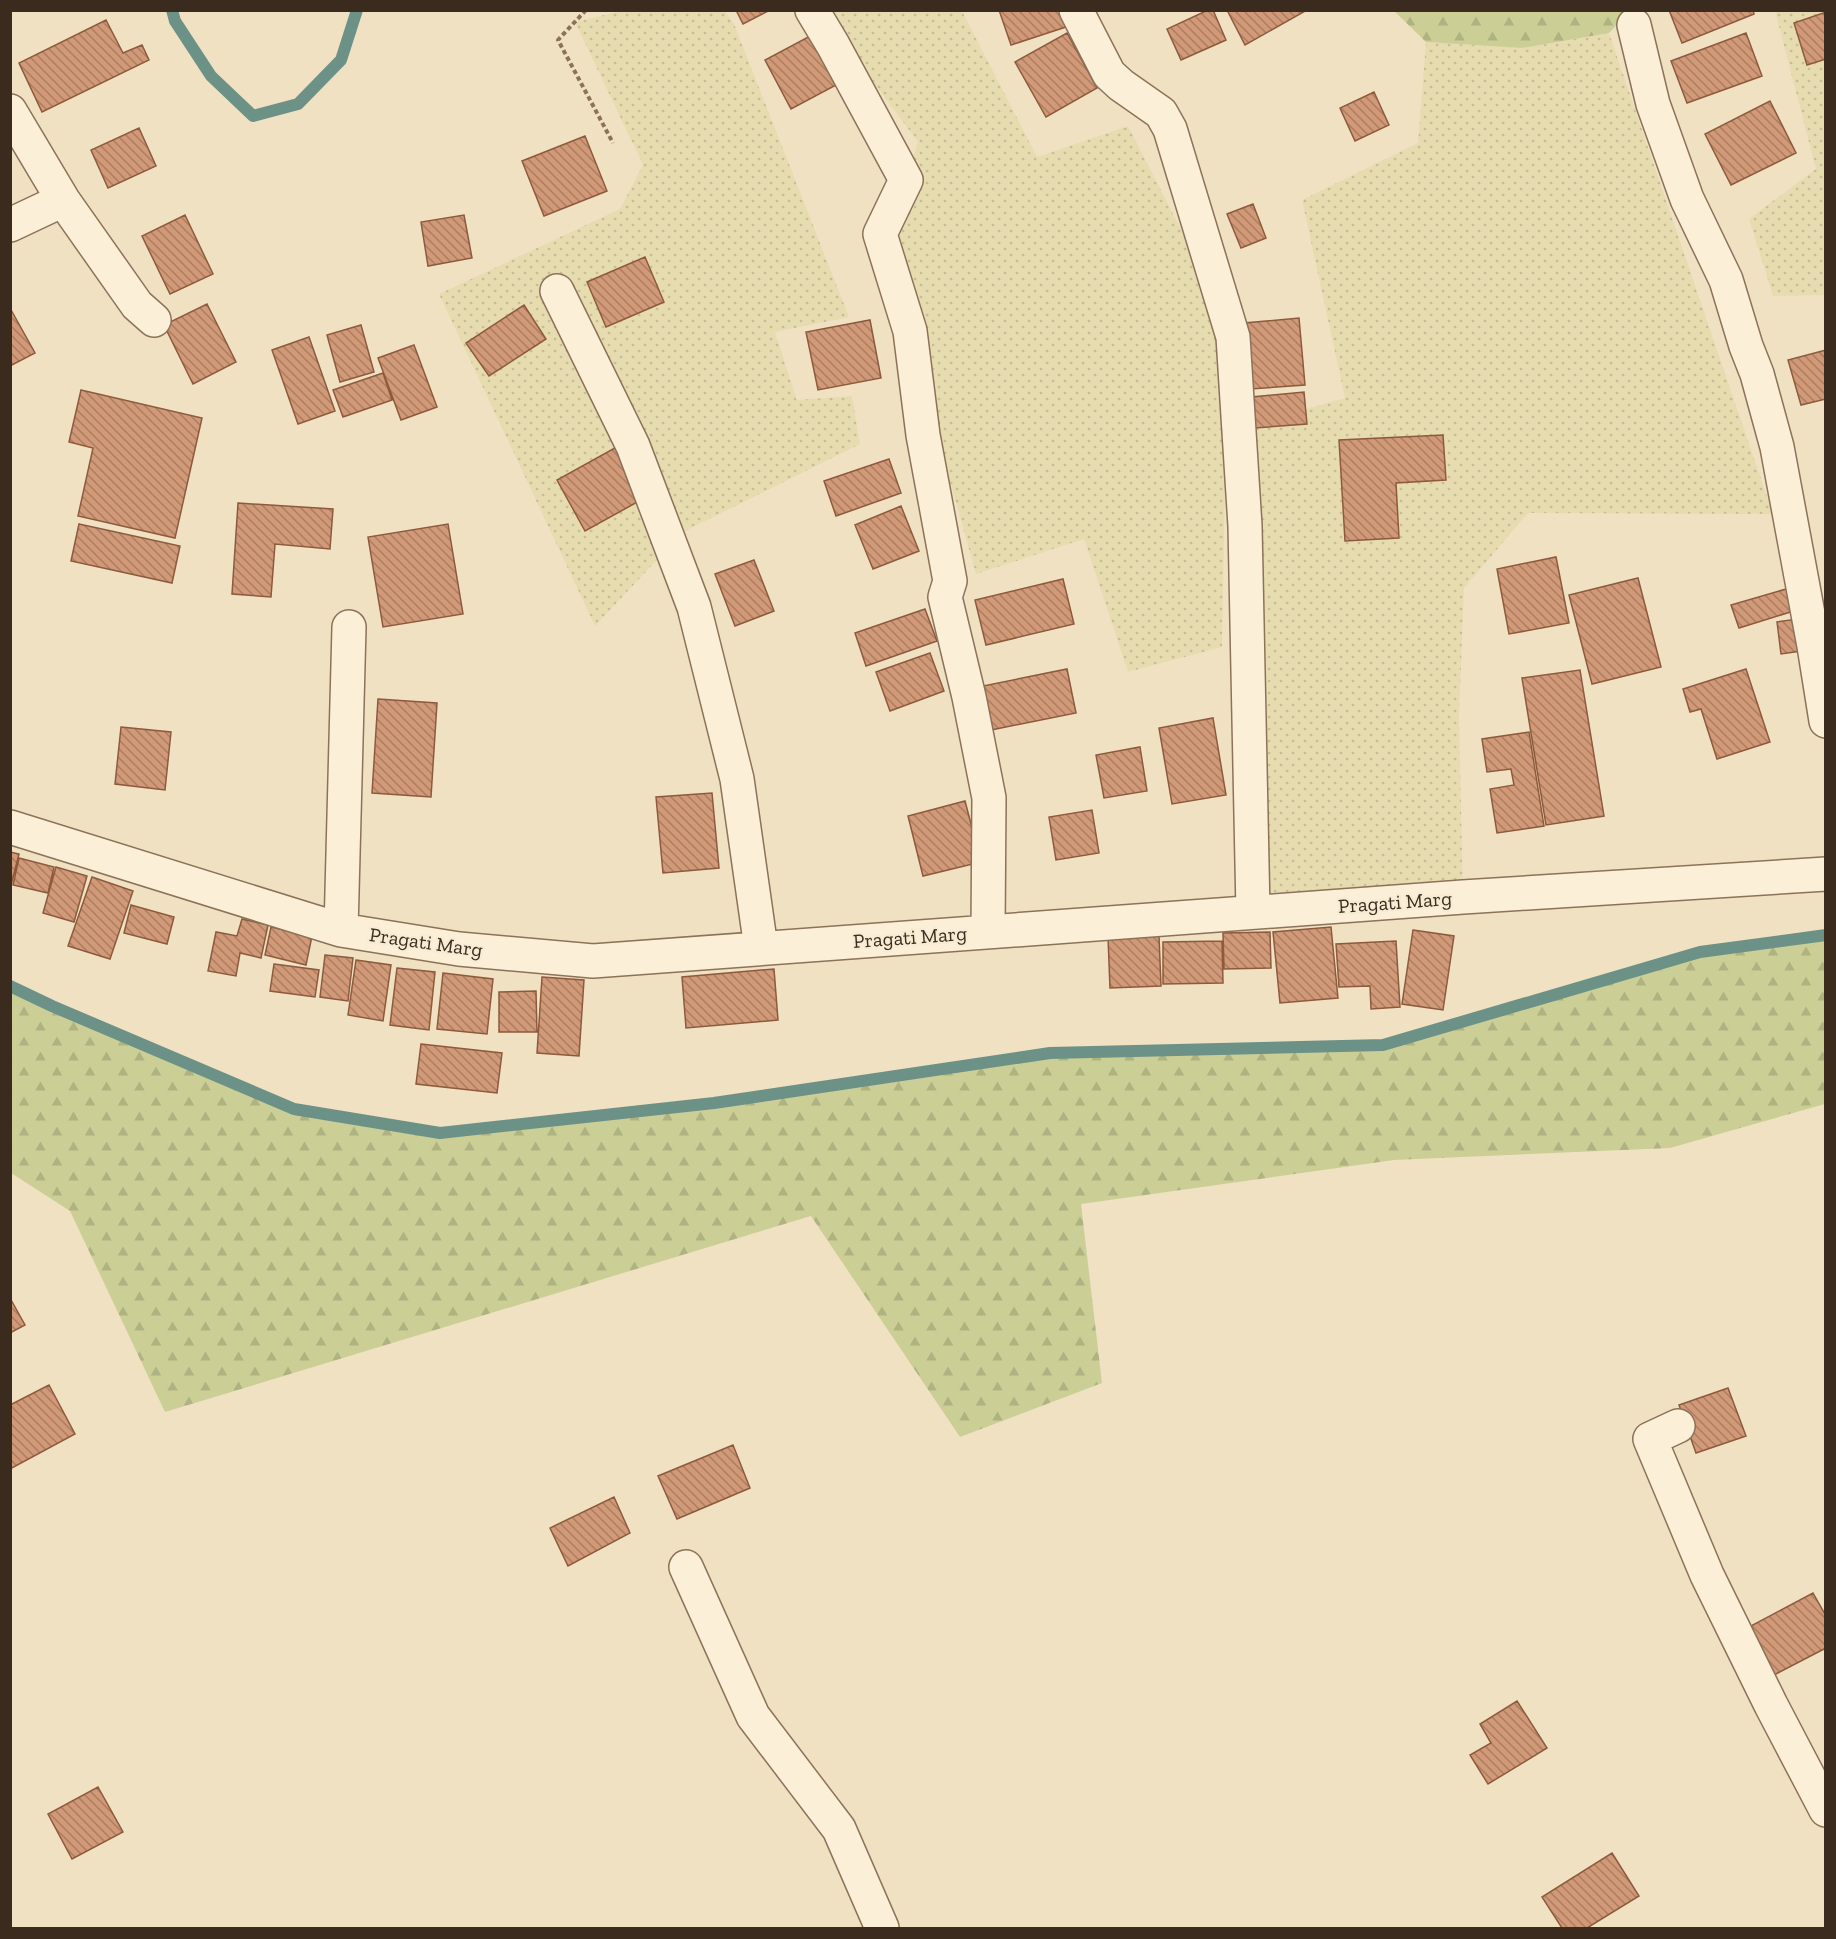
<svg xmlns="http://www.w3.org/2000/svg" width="1836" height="1939" font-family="'Zilla Slab',serif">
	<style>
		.farmland { fill: url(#farmland-dots) }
		.forest { fill: url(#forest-firs) }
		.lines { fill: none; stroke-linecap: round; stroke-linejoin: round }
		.stream { stroke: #6c9287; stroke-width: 12 }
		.building { fill: url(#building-back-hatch); stroke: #8d5a3d; stroke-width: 1.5 }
		.minor-casing { stroke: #8c7259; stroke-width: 36 }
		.path { stroke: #8c7259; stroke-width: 4; stroke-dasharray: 4.5 3; stroke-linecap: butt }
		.minor { stroke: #fbefd7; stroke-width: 33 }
		.labels { text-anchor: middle; stroke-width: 4.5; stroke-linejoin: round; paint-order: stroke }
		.street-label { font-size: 20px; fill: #3b2b1e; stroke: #f7ecd3 }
	</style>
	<defs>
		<pattern id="farmland-dots" width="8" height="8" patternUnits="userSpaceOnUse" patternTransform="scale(1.5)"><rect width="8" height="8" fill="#e7dcb0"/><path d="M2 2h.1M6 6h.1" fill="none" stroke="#c7bd97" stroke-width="1.8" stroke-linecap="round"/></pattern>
		<pattern id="forest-firs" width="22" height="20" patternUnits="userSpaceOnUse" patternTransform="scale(1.5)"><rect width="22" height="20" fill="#cbcf96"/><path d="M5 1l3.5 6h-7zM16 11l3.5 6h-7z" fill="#afb281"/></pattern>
		<pattern id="building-back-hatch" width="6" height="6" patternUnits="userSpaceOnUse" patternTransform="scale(1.5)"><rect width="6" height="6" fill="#d19977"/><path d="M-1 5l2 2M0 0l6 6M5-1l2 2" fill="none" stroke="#ab7d61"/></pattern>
	</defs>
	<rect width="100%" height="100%" fill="#f1e1c3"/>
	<path class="farmland" d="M621,11h104l9,13 115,293 -74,15 22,68 55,-4 8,48 -177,88 -88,94 -156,-332 181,-85 23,-44 -68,-143z
		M820,11h142l75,146 91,-31 100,195 -6,326 -94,25 -44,-133 -108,35 -92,-327 34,-105z
		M1775,11h50v284l-52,1 -24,-77 67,-50z
		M1609,33l164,481 -245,-1 -64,75 -5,128 4,181 -210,15 -15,-484 107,-30 -43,-198 116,-57 8,-101 96,6z"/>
	<path class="forest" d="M1394,11h236l-21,22 -87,15 -96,-6z
		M1825,935v169l-155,44 -276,12 -313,44 21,179 -142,54 -149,-221 -646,196 -95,-201 -59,-38v-187l41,21 242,102 146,24 274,-30 335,-50 334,-8 317,-93z"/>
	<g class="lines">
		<path class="stream" d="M172,10l3,11 36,55 42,40 45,-12 43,-44 16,-50
			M10,986l42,20 242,103 146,24 274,-30 336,-50 333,-8 317,-93 126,-17"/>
	</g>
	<path class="building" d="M736,10h34l-27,14z
		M999,10h61l6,17 -55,18z
		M1208,10h5l13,30 -45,20 -14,-31z
		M1227,10h80l-62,35z
		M1669,10h84l1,4 -72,29z
		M1826,12v47l-19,6 -13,-42z
		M106,20l17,33 19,-8 7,15 -107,52 -23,-49z
		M1067,33l30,55 -51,29 -31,-55z
		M1746,33l16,43 -75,27 -16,-42z
		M812,35l26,49 -47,25 -26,-49z
		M1374,92l15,33 -34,16 -15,-33z
		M1770,101l26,52 -65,32 -26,-51z
		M139,128l17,38 -48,22 -17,-38z
		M585,136l22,55 -63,25 -22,-55z
		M1253,204l13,34 -25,10 -14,-34z
		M185,215l28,59 -43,20 -28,-58z
		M464,215l8,43 -44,8 -7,-44z
		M645,257l19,45 -58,25 -19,-45z
		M207,304l29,58 -43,22 -29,-59z
		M524,305l22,34 -57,37 -23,-33z
		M10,308l25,45 -25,13z
		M1299,318l6,67 -55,4 -6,-66z
		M870,320l11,58 -63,12 -12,-58z
		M361,325l13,47 -34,10 -13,-47z
		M309,337l26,74 -37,13 -26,-74z
		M414,345l23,62 -36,13 -23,-62z
		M1826,350v49l-25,6 -13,-45z
		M383,373l9,27 -49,17 -10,-27z
		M81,390l121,28 -27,120 -97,-22 15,-68 -24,-6z
		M1304,392l3,32 -52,4 -3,-31z
		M1443,435l3,45 -50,3 3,55 -54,3 -6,-101z
		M622,444l28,51 -65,36 -28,-51z
		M889,459l12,34 -65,23 -12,-35z
		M238,503l95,6 -3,40 -55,-5 -4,53 -39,-3z
		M901,506l18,45 -46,18 -18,-44z
		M79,524l101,22 -8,37 -101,-22z
		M448,524l15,90 -80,13 -15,-90z
		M1556,557l13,66 -60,11 -12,-65z
		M754,560l20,51 -39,15 -20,-52z
		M1638,578l23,89 -69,17 -23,-89z
		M1063,579l11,45 -88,21 -11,-45z
		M1793,587l7,22 -61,19 -8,-23z
		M925,609l12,32 -71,25 -11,-33z
		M1797,619l4,32 -20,3 -4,-32z
		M930,653l14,38 -54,20 -14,-39z
		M1067,669l9,44 -90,18 -8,-44z
		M1746,669l24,73 -53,17 -16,-50 -11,3 -7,-23z
		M1580,670l24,146 -58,9 -24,-147z
		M378,699l59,4 -6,94 -59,-4z
		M1213,718l13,77 -54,9 -13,-76z
		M121,727l50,5 -6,58 -50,-6z
		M1529,732l15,94 -47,7 -7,-44 24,-4 -3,-16 -24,3 -5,-33z
		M1140,747l7,44 -43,7 -8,-43z
		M712,793l7,75 -56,5 -7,-76z
		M965,801l16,61 -58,14 -15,-60z
		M1092,810l7,43 -43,7 -7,-43z
		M10,852l9,2 -9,35z
		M19,858l35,9 -6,26 -35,-8z
		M56,867l31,9 -13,46 -31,-9z
		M92,877l41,14 -23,68 -42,-13z
		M131,905l43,12 -7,27 -43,-11z
		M242,919l26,6 -7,33 -21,-5 -4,23 -28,-5 8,-39 21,4z
		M271,927l41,9 -6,29 -41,-10z
		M1331,927l7,71 -58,5 -7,-71z
		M1413,930l41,6 -11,74 -41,-6z
		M1270,932l1,36 -47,1 -1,-36z
		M1159,936l2,50 -51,2 -2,-51z
		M1222,941l1,42 -60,1v-42z
		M1396,941l4,66 -29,2 -1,-23 -31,1 -3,-43z
		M325,955l28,3 -5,43 -28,-4z
		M356,960l35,5 -8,56 -35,-6z
		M274,964l45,6 -4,27 -45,-6z
		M397,968l38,4 -6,58 -39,-5z
		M774,969l4,51 -92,8 -4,-51z
		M443,973l50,6 -6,55 -50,-5z
		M542,977l42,3 -5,76 -42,-3z
		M536,991l1,41h-38v-40z
		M421,1044l81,9 -5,40 -81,-9z
		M10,1298l15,27 -15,8z
		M49,1385l26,49 -65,35v-64z
		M1728,1388l18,48 -50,17 -17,-48z
		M733,1445l17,43 -73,31 -19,-43z
		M614,1497l16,36 -62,33 -18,-38z
		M1813,1593l13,23v32l-54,28 -25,-48z
		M1517,1701l30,47 -59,36 -18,-29 21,-12 -11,-19z
		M98,1787l25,45 -51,27 -24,-45z
		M1612,1853l27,43 -52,32h-25l-20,-31z"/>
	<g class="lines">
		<defs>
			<path id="minor" d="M812,10l21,35 73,135 -26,54 30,97 13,104 27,146 -5,16 24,100 20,101 -1,133
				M1076,10l33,64 12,11 40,28 9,16 63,208 12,189 8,386
				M1634,25l19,79 34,95 39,81 20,66 11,28 20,73 37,199 12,75
				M10,111l53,89 74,105 17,15
				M10,225l53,-25
				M557,291l76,155 61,161 43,172 24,169
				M10,827l331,103 118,19 134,12 870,-64 363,-23
				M341,930l8,-303
				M1678,1426l-28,13 57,136 64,130 55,105
				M686,1567l67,149 86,113 43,99"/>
		</defs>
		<use href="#minor" class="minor-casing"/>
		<path class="path" d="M586,10l-28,30 55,103"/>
		<use href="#minor" class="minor"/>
	</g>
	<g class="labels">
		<g class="street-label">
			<text transform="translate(1395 902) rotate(-4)" y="7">Pragati Marg</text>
			<text transform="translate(910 937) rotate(-4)" y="7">Pragati Marg</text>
			<text transform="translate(426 942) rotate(8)" y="7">Pragati Marg</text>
		</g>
	</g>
	<rect width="1836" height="1939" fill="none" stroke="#3b2b1e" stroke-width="24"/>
</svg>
